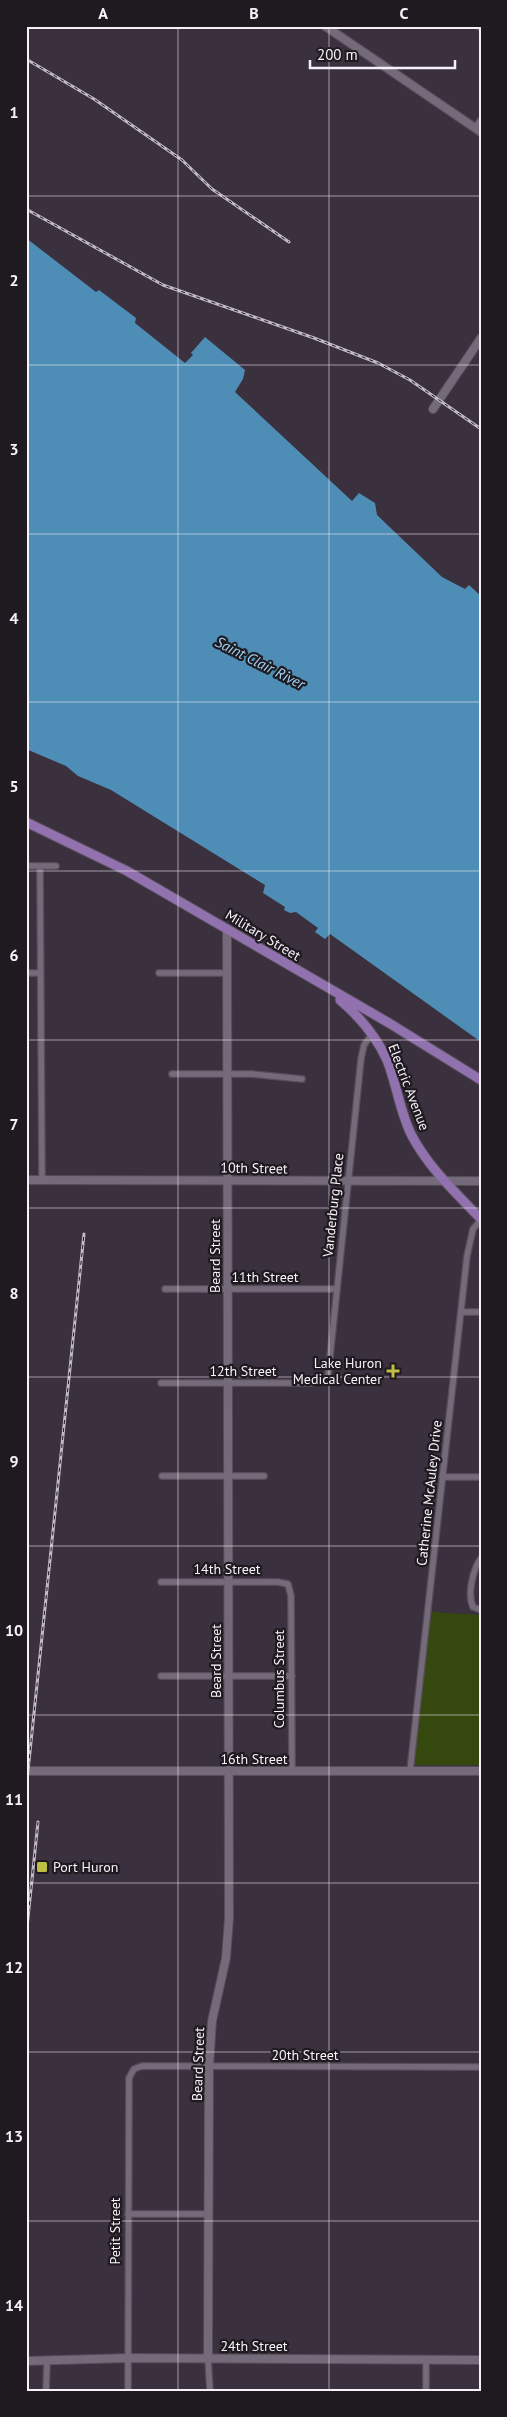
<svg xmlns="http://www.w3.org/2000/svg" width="507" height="2417" font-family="'PT Sans',sans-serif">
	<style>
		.green { fill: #35490e }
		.water { fill: #4e8db5 }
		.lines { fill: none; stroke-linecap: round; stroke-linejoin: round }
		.street-casing { stroke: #554c57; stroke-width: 8 }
		.secondary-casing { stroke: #554c57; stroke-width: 10 }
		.primary-casing { stroke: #554c57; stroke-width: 11 }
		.street { stroke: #756a79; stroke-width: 5.5 }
		.secondary { stroke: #756a79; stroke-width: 8 }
		.primary { stroke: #9172ae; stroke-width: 9 }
		.rail-casing { stroke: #c2bac5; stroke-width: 3 }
		.rail { stroke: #1e1a20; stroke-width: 1; stroke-dasharray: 4; stroke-linecap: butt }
		.grid { fill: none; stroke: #f8f1fa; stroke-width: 1; stroke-opacity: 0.55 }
		.poi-dot { fill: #bebf42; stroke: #1e1a20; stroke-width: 2 }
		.labels { text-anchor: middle; stroke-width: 4.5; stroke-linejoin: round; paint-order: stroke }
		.street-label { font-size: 14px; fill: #f8f1fa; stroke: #1e1a20 }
		.poi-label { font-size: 14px; fill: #f8f1fa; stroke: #1e1a20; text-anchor: end }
		.water-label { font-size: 15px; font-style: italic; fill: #a0d2f5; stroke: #1e1a20 }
		.neatline { fill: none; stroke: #f8f1fa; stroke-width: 2 }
		.grid-label { font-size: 16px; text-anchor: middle; font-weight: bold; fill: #f8f1fa }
	</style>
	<rect width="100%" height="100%" fill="#3a303e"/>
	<path class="green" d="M431,1612l50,3v150h-67z"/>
	<path class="water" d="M26,238l70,54 3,-2 37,28 -1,5 50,40 8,-8 -2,-2 14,-16 40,33 -2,9 -8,13 117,109 7,-8 16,10 2,12 65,62 23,12 4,-4 12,11v446l-151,-108 -5,5 -10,-7 3,-4 -22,-16 -6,1 -6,-3 1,-3 -22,-14 2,-8 -154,-95 -33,-14 -12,-10 -40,-17z"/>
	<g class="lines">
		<defs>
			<path id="street" d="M478,26l3,2
				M475,128l6,-8
				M26,866h30
				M40,866l2,314
				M26,973h14
				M159,973h66
				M172,1074h80l50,5
				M165,1289h171
				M461,1312h20
				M161,1383h148l15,-2 4,-5 33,-317 3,-14 8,-11
				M162,1476h102
				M442,1477h39
				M481,1558c-8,11 -14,36 -8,49l8,3
				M161,1582h117l10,2 3,12 1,175
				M161,1676h131
				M410,1771l57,-515 6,-27 8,-9
				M128,2214h81
				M208,2359l2,32
				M46,2391l1,-30
				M128,2391l1,-313 5,-9 8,-3 339,1
				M426,2391v-31"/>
			<path id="secondary" d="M325,26l156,106
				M433,409l48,-71
				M26,1180l455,1
				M26,1771h455
				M208,2359l1,-292 3,-46 14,-63 3,-40 -2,-989
				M26,2361l102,-3 353,2"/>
			<path id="primary" d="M26,822l101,49 262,152 92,57
				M340,1000c20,17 36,36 47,60 10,25 13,53 25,76 17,32 44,57 69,83"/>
		</defs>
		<use href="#street" class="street-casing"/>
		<use href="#secondary" class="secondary-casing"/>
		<use href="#primary" class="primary-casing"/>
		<use href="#street" class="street"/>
		<use href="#secondary" class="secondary"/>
		<use href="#primary" class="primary"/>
		<defs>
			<path id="rail" d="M26,59l68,40 88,61 30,29 77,53
				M26,209l137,76 151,53 64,25 32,17 71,49
				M26,1790l58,-556
				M26,1937l12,-115"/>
		</defs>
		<use href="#rail" class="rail-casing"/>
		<use href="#rail" class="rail"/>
	</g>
	<path class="grid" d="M178,26v2365M329,26v2365M26,196h455M26,365h455M26,534h455M26,702h455M26,871h455M26,1040h455M26,1208h455M26,1377h455M26,1546h455M26,1715h455M26,1883h455M26,2052h455M26,2221h455"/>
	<g class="poi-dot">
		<path d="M390.5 1363.5h5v5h5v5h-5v5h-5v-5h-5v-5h5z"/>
		<rect x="36" y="1861" width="12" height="12" rx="2.5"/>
	</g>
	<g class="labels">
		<g class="street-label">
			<text transform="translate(263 935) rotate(31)" y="5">Military Street</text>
			<text transform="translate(409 1087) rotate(69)" y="5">Electric Avenue</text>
			<text transform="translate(254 1168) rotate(1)" y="5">10th Street</text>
			<text transform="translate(333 1205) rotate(-84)" y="5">Vanderburg Place</text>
			<text transform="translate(215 1256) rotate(-90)" y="5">Beard Street</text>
			<text x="265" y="1282">11th Street</text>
			<text x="243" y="1376">12th Street</text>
			<text transform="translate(429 1493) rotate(-84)" y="5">Catherine McAuley Drive</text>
			<text x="227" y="1574">14th Street</text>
			<text transform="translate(216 1661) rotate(-90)" y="5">Beard Street</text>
			<text transform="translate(279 1679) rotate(-90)" y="5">Columbus Street</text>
			<text x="254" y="1764">16th Street</text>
			<text x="305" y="2060">20th Street</text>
			<text transform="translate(198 2064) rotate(-88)" y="5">Beard Street</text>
			<text transform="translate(115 2231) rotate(-90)" y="5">Petit Street</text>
			<text x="254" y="2351">24th Street</text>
		</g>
		<g class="poi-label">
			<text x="382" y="1368">Lake Huron<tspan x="382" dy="16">Medical Center</tspan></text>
			<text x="53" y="1872" text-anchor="start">Port Huron</text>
		</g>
		<g class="water-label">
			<text transform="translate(260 663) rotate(27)" y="5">Saint Clair River</text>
		</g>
	</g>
	<rect width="507" height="2417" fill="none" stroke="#1e1a20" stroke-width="55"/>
	<path d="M310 60v8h145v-8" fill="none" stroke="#f8f1fa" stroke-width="2.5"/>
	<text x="317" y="60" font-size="15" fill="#f8f1fa" stroke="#1e1a20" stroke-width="4" paint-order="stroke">200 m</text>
	<rect x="28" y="28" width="452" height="2362" class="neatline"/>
	<g class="grid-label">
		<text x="103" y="19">A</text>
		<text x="254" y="19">B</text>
		<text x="404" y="19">C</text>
		<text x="14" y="118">1</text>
		<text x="14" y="286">2</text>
		<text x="14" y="455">3</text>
		<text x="14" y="624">4</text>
		<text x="14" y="792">5</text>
		<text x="14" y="961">6</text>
		<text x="14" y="1130">7</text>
		<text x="14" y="1299">8</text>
		<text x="14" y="1467">9</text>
		<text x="14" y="1636">10</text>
		<text x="14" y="1805">11</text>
		<text x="14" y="1973">12</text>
		<text x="14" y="2142">13</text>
		<text x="14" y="2311">14</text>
	</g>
</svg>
